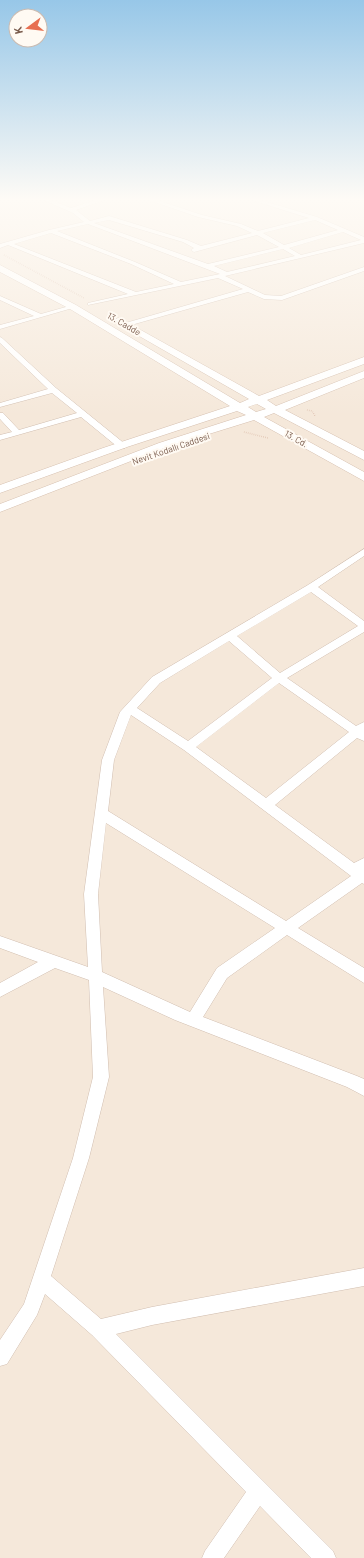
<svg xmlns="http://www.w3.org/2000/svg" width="364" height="1558" font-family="Barlow,sans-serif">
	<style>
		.residential { fill: #f5e8da }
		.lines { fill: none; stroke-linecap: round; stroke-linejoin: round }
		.minor-casing { stroke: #d1beb0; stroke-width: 1 }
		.secondary-casing { stroke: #d6c0b0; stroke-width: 1 }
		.path { stroke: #d9b8a5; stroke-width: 1.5; stroke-dasharray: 0.5 1.5; stroke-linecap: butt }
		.minor { fill: #fff; fill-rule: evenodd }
		.secondary { fill: #fff; fill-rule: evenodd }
		.labels { text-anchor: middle; stroke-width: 4; stroke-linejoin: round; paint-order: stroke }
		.far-street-label { font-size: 9px; fill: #7a5c4d; stroke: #fffaf3 }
	</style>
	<rect width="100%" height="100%" fill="#fdf6ec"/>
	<path class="residential" d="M0,198h364v1360h-364z"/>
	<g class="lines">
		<defs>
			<path id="minor" d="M39,198h7l25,10 31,-10h8l-34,12 14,11 19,-5 78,24 14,6 51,-13 -15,-7 -39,-9 -55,-19h8l51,17 39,9 17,7 51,-13 -64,-20h8l64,19 47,20v6l-139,33 40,19 16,1 83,-29v4l-82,29 -18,-1 -16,-7 -124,35 -3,-2 1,-1 121,-35 -25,-11 -130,27v-2l40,-9 -120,-49 -8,3v-4l49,-14 35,-8 -11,-9zM109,220l74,22 11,6 -3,2 3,2 63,-17 22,12 -71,17 -114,-41zM315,220l23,10 -54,15 -21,-12zM88,224l132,50 -39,8 -46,-20 -78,-31zM343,232l18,8 -60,15 -12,-7zM51,233l80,31 43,20 -38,8 -122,-48zM283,249l12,7 -68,16 -13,-6z
				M0,296l41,18 32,-9 3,2 -76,22v-4l34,-9 -34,-16z
				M0,337l2,1 54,50 69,56 1,2 -1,2h-6l-38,-31 -81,23v-5l12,-3 -12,-13v-6h3l16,17 58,-17 -25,-20 -52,14v-4l48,-14 -48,-46z
				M364,549v7l-46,31 46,34v11l-77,46 69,48 8,-4v19l-7,-3 -82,67 79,58 10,-5v26l-2,-1 -64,45 66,40v15l-77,-48 -60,43 -24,39 154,59 7,3v17l-17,-9 -172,-67 -72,-33 6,90 -20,81 -38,118 50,43 51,-12 212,-39v18l-212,39 -36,9 217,217 3,7h-25l-51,-52 -36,52h-22l3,-7 41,-59 -154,-157 -47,-41 -8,21 -30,49 -7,2v-26l24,-36 49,-146 20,-81 -4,-97 -34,-12 -55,29v-14l38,-21 -38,-14v-12l88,31 -4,-73 18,-134 18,-48 32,-35 156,-92zM311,592l47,34 -78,47 -43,-37zM229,641l43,37 -84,63 -51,-33 23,-25zM279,683l70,49 -83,66 -70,-51zM131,715l53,35 167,126 -65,45 -178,-110 6,-51zM106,823l169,105 -58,40 -27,44 -88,-40 -4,-78z"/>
			<path id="secondary" d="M0,265l76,40 164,98 9,-4 -136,-78 5,-3 3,1 138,77 105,-39v7l-97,36 9,6 88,-35v7l-79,32 79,41v9l-90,-47 -10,4 100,55v9l-110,-61 -87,27 -167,65v-8l159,-61 87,-28 -9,-4 -110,36 -127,46v-8l103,-37 127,-42 -160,-97 -70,-37zM257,404l9,5 -10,3 -8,-5z"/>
		</defs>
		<use href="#minor" class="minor-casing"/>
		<use href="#secondary" class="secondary-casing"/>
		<path class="path" d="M4,255l80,43
			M307,410l5,1 3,5
			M244,432l24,6"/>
		<use href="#minor" class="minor"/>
		<use href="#secondary" class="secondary"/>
	</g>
	<linearGradient id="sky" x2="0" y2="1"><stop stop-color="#97c7e8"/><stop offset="0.48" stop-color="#fefbf6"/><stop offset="1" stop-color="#fefbf6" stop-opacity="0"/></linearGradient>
	<rect width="364" height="416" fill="url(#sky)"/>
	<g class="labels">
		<g class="far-street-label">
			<text transform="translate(124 324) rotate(30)" y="3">13. Cadde</text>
			<text transform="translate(296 439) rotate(29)" y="3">13. Cd.</text>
			<text transform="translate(171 449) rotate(-19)" y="3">Nevit Kodallı Caddesi</text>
		</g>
	</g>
	<g transform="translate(28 28) rotate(255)"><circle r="19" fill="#fffaf3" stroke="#cabbb1"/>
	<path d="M0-3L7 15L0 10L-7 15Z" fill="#e76f51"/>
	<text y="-6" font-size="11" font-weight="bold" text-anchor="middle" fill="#7a5c4d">K</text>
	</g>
</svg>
